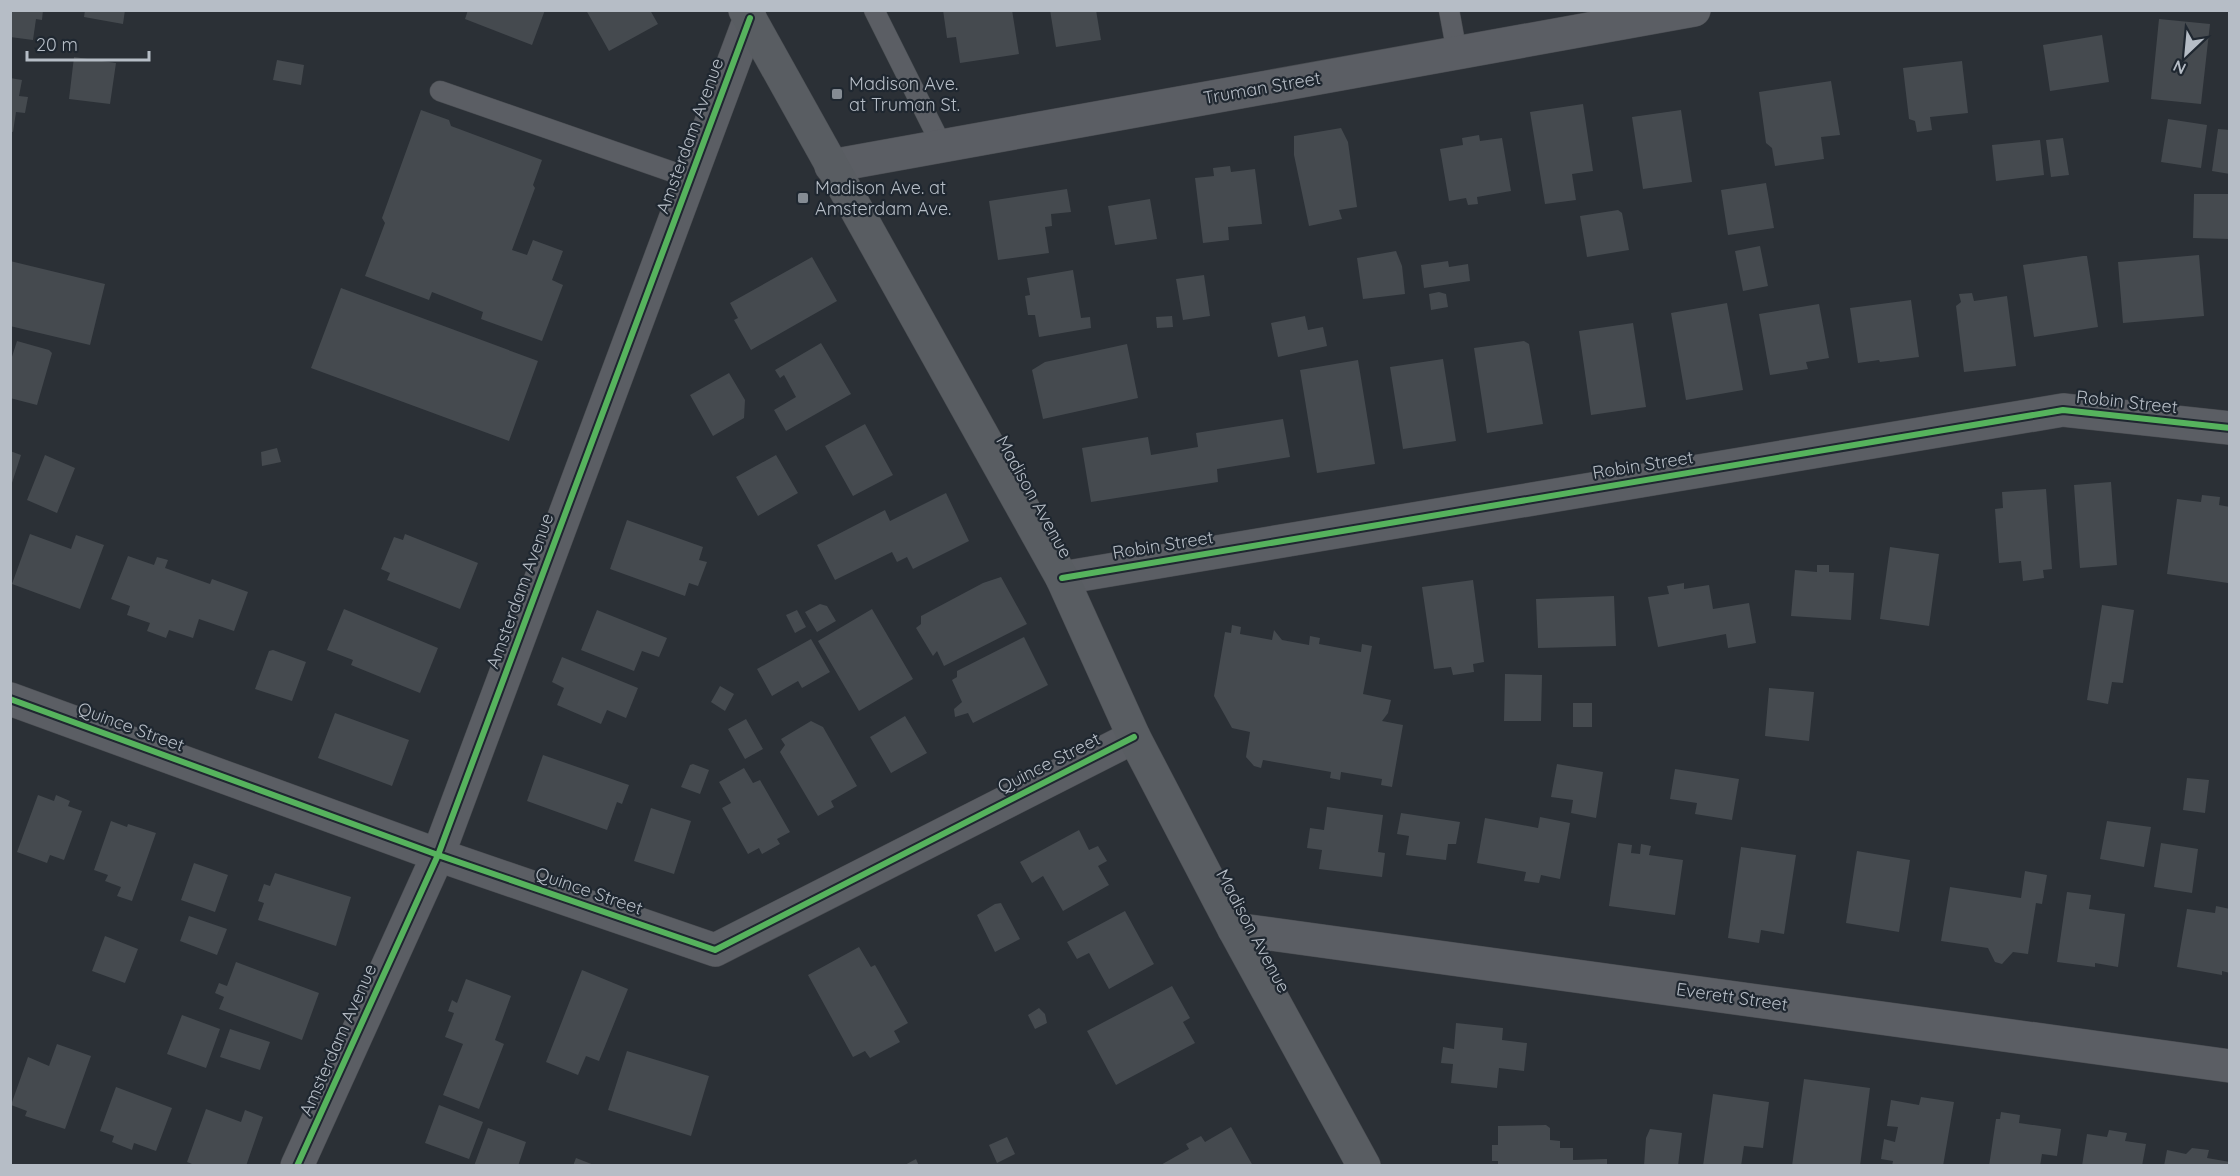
<svg xmlns="http://www.w3.org/2000/svg" width="2240" height="1176" font-family="Quicksand,sans-serif">
	<style>
		.building { fill: #454a4f }
		.lines { fill: none; stroke-linecap: round; stroke-linejoin: round }
		.service-casing { stroke: #494c51; stroke-width: 21 }
		.minor-casing { stroke: #494c51; stroke-width: 34 }
		.secondary-casing { stroke: #494c51; stroke-width: 34 }
		.service { stroke: #5b5e64; stroke-width: 20 }
		.minor { stroke: #5b5e64; stroke-width: 33 }
		.secondary { stroke: #595d62; stroke-width: 33 }
		.cycleway-casing { stroke: #1f2730; stroke-width: 10 }
		.cycleway { stroke: #56b35d; stroke-width: 6 }
		.poi-dot { fill: #858c94; stroke: #1f2730; stroke-width: 2 }
		.labels { text-anchor: middle; stroke-width: 4.5; stroke-linejoin: round; paint-order: stroke }
		.poi-label { font-size: 18px; fill: #b6bdc6; stroke: #1f2730; text-anchor: start }
		.street-label { font-size: 18px; fill: #b6bdc6; stroke: #1f2730 }
	</style>
	<rect width="100%" height="100%" fill="#2b3036"/>
	<path class="building" d="M10,10h33l-1,10 -6,-1 -3,21 -23,-3z
		M85,10h40l-2,14 -39,-7z
		M468,10h77l-13,35 -67,-26z
		M586,10h64l8,14 -49,27z
		M943,10h69l7,44 -59,9 -4,-26 -9,1z
		M1050,10h46l5,30 -45,7z
		M2159,19l51,5 -9,80 -50,-5z
		M2102,35l7,47 -59,9 -7,-46z
		M74,57l42,6 -6,41 -41,-5z
		M277,60l27,5 -3,20 -28,-5z
		M1962,61l6,52 -38,4 2,13 -15,2 -2,-11 -6,-2 -6,-51z
		M10,78l12,2 -3,16 9,1 -3,16 -9,-1 -3,20 -3,-1z
		M1831,81l9,54 -19,2 3,22 -49,7 -3,-18 -6,-5 -7,-51z
		M1583,104l10,67 -21,3 4,26 -31,4 -15,-92z
		M421,110l28,10 2,6 91,34 -9,25 2,3 -23,62 15,5 6,-15 30,11 -11,29 11,5 -21,56 -61,-22 2,-7 -51,-20 -3,8 -64,-24 20,-53 -3,-5z
		M1681,110l11,72 -49,7 -11,-72z
		M2168,119l39,6 -6,43 -40,-6z
		M1341,128l7,14 9,65 -18,3 3,9 -33,7 -15,-71v-19z
		M2218,129l12,1v44l-18,-3z
		M1479,135l1,6 22,-3 9,53 -34,6 1,7 -10,1 -2,-7 -17,3 -9,-52 23,-4 -1,-7z
		M2063,138l6,37 -18,2 -5,-37z
		M2040,140l4,35 -48,6 -4,-36z
		M1230,166l1,6 24,-3 7,55 -34,3 1,13 -26,3 -8,-65 19,-2 -1,-8z
		M1766,183l8,45 -46,7 -7,-45z
		M1067,189l4,23 -20,2 1,12 -7,1 4,26 -51,7 -9,-59z
		M2194,194h36v45l-37,-1z
		M1150,199l7,40 -42,6 -7,-39z
		M1618,210l4,3 7,37 -42,7 -7,-41z
		M1760,246l8,40 -25,5 -8,-40z
		M1396,251l6,15 3,28 -42,5 -6,-41z
		M2199,255l5,61 -81,7 -5,-61z
		M2083,256h4l11,71 -64,10 -11,-72z
		M812,257l25,44 -86,49 -17,-30 4,-2 -8,-15z
		M10,261l95,23 -15,61 -80,-19z
		M1448,261l1,6 19,-3 2,17 -46,7 -3,-23z
		M1073,270l8,48 9,-1 1,11 -52,9 -4,-22h-7l-3,-19 5,-1 -3,-17z
		M1204,275l6,41 -27,4 -7,-41z
		M341,288l197,73 -29,80 -198,-73z
		M1439,292l7,2 2,13 -17,3 -2,-16z
		M1972,293l2,8 33,-5 9,70 -52,6 -8,-66 5,-4 -2,-8z
		M1911,300l8,57 -39,5 -1,-2 -21,3 -8,-55z
		M1727,303l16,87 -57,10 -15,-87z
		M1819,304l10,54 -23,4 2,7 -38,6 -11,-61z
		M1172,316l1,11 -16,1 -1,-11z
		M1305,316l3,14 15,-3 4,19 -49,11 -7,-34z
		M1633,323l13,84 -55,8 -12,-84z
		M17,341l32,9 3,3 -15,52 -27,-7v-35z
		M1524,341l5,3 14,80 -56,9 -13,-85z
		M821,343l30,51 -65,37 -12,-21 22,-13 -12,-22 -4,3 -5,-8z
		M1127,344l11,54 -95,21 -11,-49 13,-8z
		M1443,359l13,82 -53,8 -13,-82z
		M1358,360l17,104 -58,9 -17,-103z
		M729,373l16,27 -1,18 -31,18 -23,-41z
		M1283,419l7,38 -73,12 1,13 -127,20 -9,-54 66,-11 3,18 47,-8 -2,-14z
		M865,424l28,51 -40,21 -28,-50z
		M277,448l4,14 -19,4 -1,-14z
		M10,451l11,4 -10,31h-1z
		M45,455l30,13 -18,45 -30,-13z
		M776,455l22,38 -40,23 -22,-39z
		M2111,482l6,83 -37,3 -6,-83z
		M2046,489l6,80 -9,1 1,8 -21,3 -2,-20 -22,2 -4,-54 8,-1 -1,-16z
		M946,493l23,48 -56,28 -6,-12 -10,5 -5,-10 -57,28 -18,-35 68,-35 5,11z
		M2202,495l18,2 -1,8 11,2 -2,76 -61,-9 10,-75 24,3z
		M627,520l76,27 -4,13 8,2 -9,24 -9,-3 -4,13 -75,-27z
		M30,534l41,15 5,-14 28,10 -24,64 -68,-25z
		M405,534l73,29 -18,46 -73,-29 3,-7 -9,-4 13,-32 9,3z
		M1890,547l49,7 -10,72 -49,-7z
		M128,556l26,9 3,-8 11,3 -3,8 45,16 2,-5 36,13 -14,39 -35,-12 -6,19 -24,-8 -3,8 -19,-7 3,-8 -23,-8 3,-9 -19,-7z
		M1817,565h12v7l25,1 -3,47 -60,-4 4,-46 22,2z
		M1001,577l26,47 -83,42 -7,-15 -4,5 -17,-28 5,-4v-8l62,-33z
		M1473,580l11,82 -11,2 1,8 -21,3 -2,-8 -17,2 -12,-82z
		M1684,583v6l25,-4 4,24 36,-6 7,40 -28,5 -2,-14 -68,13 -10,-50 21,-3 -2,-8z
		M1614,596l2,50 -78,2 -2,-49z
		M820,604l7,2 9,15 -19,11 -12,-20z
		M2102,605l32,5 -11,73 -11,-1 -4,22 -21,-4z
		M344,609l94,39 -18,45 -69,-28 2,-5 -26,-10z
		M872,609l41,70 -54,32 -41,-70z
		M597,610l70,28 -8,19 -17,-6 -8,20 -53,-21z
		M797,610l9,17 -11,6 -9,-18z
		M1232,625l9,2 -1,7 32,6 2,-10 8,10 27,5 1,-9 10,2 -1,6 42,8 1,-8 10,2 -9,48 28,6 -3,13 -6,8 21,4 -11,62 -11,-2 1,-6 -41,-7 -1,8 -10,-2 1,-6 -68,-12 -2,8 -7,-2 -8,-9 4,-25 -18,-4 -18,-32 11,-64 6,1z
		M1024,637l24,48 -75,38 -5,-10 -13,4 -1,-8 8,-7 -10,-22 5,-3v-6z
		M811,639l19,33 -28,16 -4,-7 -26,15 -15,-27z
		M273,650l33,12 -14,39 -37,-12 14,-38z
		M562,657l76,31 -12,30 -19,-8 -6,14 -44,-19 7,-17 -12,-6z
		M1505,674l37,1 -1,46h-37z
		M720,686l14,8 -9,17 -14,-9z
		M1769,688l45,4 -5,49 -44,-5z
		M1573,703h19v24h-19z
		M335,713l74,27 -17,46 -74,-28z
		M905,716l22,37 -36,20 -21,-36z
		M746,719l17,30 -18,10 -17,-30z
		M811,721l12,6 34,59 -26,15 3,6 -16,9 -38,-64 5,-7 -4,-6z
		M543,755l86,30 -7,19 -5,-2 -10,28 -80,-29z
		M693,764l16,6 -9,24 -19,-7 9,-22z
		M1557,764l46,8 -7,46 -25,-5 2,-13 -22,-3z
		M744,768l9,15 7,-3 30,52 -13,7 3,5 -18,10 -3,-6 -11,6 -26,-46 9,-5 -12,-21z
		M1675,769l64,10 -7,41 -37,-6 2,-11 -27,-4z
		M2187,778l22,2 -4,33 -22,-3z
		M38,795l16,6 2,-6 14,6 -2,5 14,5 -18,49 -14,-5 -3,8 -30,-11z
		M1327,807l56,8 -5,37 7,1 -3,24 -63,-8 3,-19 -15,-2 3,-20 14,2z
		M651,808l40,13 -17,53 -40,-13z
		M1401,813l59,9 -4,22h-8l-2,16 -40,-5 3,-19 -12,-2z
		M1540,817l30,6 -10,56 -19,-4 -2,8 -15,-2 2,-9 -49,-9 8,-45 53,10z
		M111,821l16,6 1,-3 28,9 -24,68 -15,-5 4,-9 -16,-6 3,-6 -14,-5z
		M2107,821l44,6 -7,40 -44,-8z
		M1079,830l10,20 9,-4 9,15 -9,5 11,19 -46,26 -20,-35 -11,7 -12,-21z
		M1618,843l14,2 -1,8 9,1 1,-10 10,2 -2,9 34,5 -8,55 -66,-9z
		M2161,843l37,6 -6,44 -38,-6z
		M1741,847l55,8 -12,79 -23,-4 -2,13 -31,-5z
		M1857,851l53,9 -11,72 -53,-9z
		M194,863l34,12 -13,37 -34,-12z
		M2025,871l22,4 -5,29 -6,-1 -8,51 -15,-2 -11,12 -7,-2 -7,-14 -47,-7 9,-54 71,11z
		M275,873l76,24 -15,49 -78,-26 6,-17 -6,-2 6,-17 6,2z
		M2067,892l24,3 -2,14 36,5 -7,53 -23,-4v4l-38,-5z
		M1001,903l19,36 -25,13 -18,-37 18,-11z
		M2216,906l14,3v64l-8,-2v4l-45,-8 10,-58 28,4z
		M1125,911l29,53 -45,25 -20,-36 -12,6 -10,-17z
		M189,916l38,13 -10,26 -37,-14z
		M105,936l33,13 -13,34 -33,-12z
		M859,947l12,20 4,-2 33,58 -14,8 6,11 -30,16 -5,-7 -12,6 -45,-82z
		M236,962l83,31 -17,47 -83,-31 5,-12 -9,-4 4,-10 8,3z
		M582,970l46,19 -29,72 -13,-5 -8,19 -32,-13z
		M466,979l45,17 -16,44 9,4 -25,65 -36,-14 20,-51 -18,-7 9,-24 -6,-2 4,-11 5,3z
		M1172,986l18,32 -7,4 12,21 -79,42 -29,-54z
		M1039,1008l6,6 2,9 -12,6 -7,-14z
		M182,1015l38,14 -14,39 -39,-14z
		M1456,1023l47,5 -1,12 25,3 -3,28 -25,-3 -2,20 -46,-5 2,-19 -12,-1 2,-16 11,2z
		M230,1029l40,13 -10,28 -40,-13z
		M57,1044l34,12 -26,73 -40,-13 2,-5 -16,-6 17,-48 21,9z
		M627,1051l82,25 -18,60 -83,-26z
		M1804,1079l66,9 -10,78h-68z
		M116,1087l56,21 -16,43 -22,-8 -2,7 -20,-8 2,-6 -14,-5z
		M1713,1094l56,8 -6,46 -19,-2 -3,20h-38z
		M1921,1097l33,5 -11,64h-51l1,-5 -12,-2 3,-20 11,3 3,-15 -11,-1 4,-26 28,5z
		M439,1105l44,17 -14,37 -44,-16z
		M206,1109l35,13 4,-12 18,7 -17,49h-49l-10,-4z
		M2001,1112l19,3 -1,8 42,6 -4,27 -15,-2 -2,12h-51l7,-47h4z
		M1546,1125l4,3v12l10,1v7h13v12l34,-1v7h-109v-5h-6v-16h6v-19z
		M1231,1127l22,39h-94l30,-17 -3,-5 15,-8 4,6z
		M488,1128l38,14 -8,24h-44z
		M1650,1129l32,4 -4,33h-34l2,-28z
		M2109,1130l18,3 -2,8 21,3 -4,22h-60l5,-32 20,3z
		M1007,1137l8,17 -18,9 -8,-18z
		M2192,1148l17,2 -2,8 23,4v4h-66l3,-16 19,4z
		M576,1158l18,7v1h-21z
		M916,1159l3,7h-16z"/>
	<g class="lines">
		<defs>
			<path id="service" d="M874,10l68,136
				M1449,10l8,43
				M440,91l250,87"/>
			<path id="minor" d="M831,166l863,-156
				M1062,578l1001,-168 167,18
				M10,699l428,156 277,95 419,-213
				M1234,929l996,137
				M297,1166l141,-311 312,-837"/>
			<path id="secondary" d="M745,10l317,568 72,159 100,192 130,237"/>
		</defs>
		<use href="#service" class="service-casing"/>
		<use href="#minor" class="minor-casing"/>
		<use href="#secondary" class="secondary-casing"/>
		<use href="#service" class="service"/>
		<use href="#minor" class="minor"/>
		<use href="#secondary" class="secondary"/>
		<defs>
			<path id="cycleway" d="M1062,578l1001,-168 167,18
				M10,699l428,156 277,95 419,-213
				M297,1166l141,-311 312,-837"/>
		</defs>
		<use href="#cycleway" class="cycleway-casing"/>
		<use href="#cycleway" class="cycleway"/>
	</g>
	<g class="poi-dot">
		<rect x="831" y="88" width="12" height="12" rx="3"/>
		<rect x="797" y="192" width="12" height="12" rx="3"/>
	</g>
	<g class="labels">
		<g class="poi-label">
			<text x="849" y="90">Madison Ave.<tspan x="849" dy="21">at Truman St.</tspan></text>
			<text x="815" y="194">Madison Ave. at<tspan x="815" dy="21">Amsterdam Ave.</tspan></text>
		</g>
		<g class="street-label">
			<text transform="translate(1262 88) rotate(-10)" y="6">Truman Street</text>
			<text transform="translate(690 136) rotate(-70)" y="6">Amsterdam Avenue</text>
			<text transform="translate(2127 402) rotate(6)" y="6">Robin Street</text>
			<text transform="translate(1643 465) rotate(-9)" y="6">Robin Street</text>
			<text transform="translate(1034 497) rotate(61)" y="6">Madison Avenue</text>
			<text transform="translate(1163 545) rotate(-9)" y="6">Robin Street</text>
			<text transform="translate(520 591) rotate(-70)" y="6">Amsterdam Avenue</text>
			<text transform="translate(131 727) rotate(20)" y="6">Quince Street</text>
			<text transform="translate(1049 763) rotate(-27)" y="6">Quince Street</text>
			<text transform="translate(589 891) rotate(19)" y="6">Quince Street</text>
			<text transform="translate(1253 931) rotate(62)" y="6">Madison Avenue</text>
			<text transform="translate(1732 997) rotate(8)" y="6">Everett Street</text>
			<text transform="translate(338 1040) rotate(-66)" y="6">Amsterdam Avenue</text>
		</g>
	</g>
	<rect width="2240" height="1176" fill="none" stroke="#b6bdc6" stroke-width="24"/>
	<g transform="translate(2186 54) rotate(206)" stroke="#1f2730" stroke-width="4.5" paint-order="stroke">
	<path d="M0-4.5L10 22L0 15L-10 22Z" fill="#b6bdc6"/>
	<text y="-9" font-size="16" font-weight="bold" text-anchor="middle" fill="#b6bdc6">N</text>
	</g>
	<path d="M27 51v9h122v-9" fill="none" stroke="#b6bdc6" stroke-width="3"/>
	<text x="36" y="51" font-size="18" fill="#b6bdc6" stroke="#1f2730" stroke-width="4.5" paint-order="stroke">20 m</text>
</svg>
